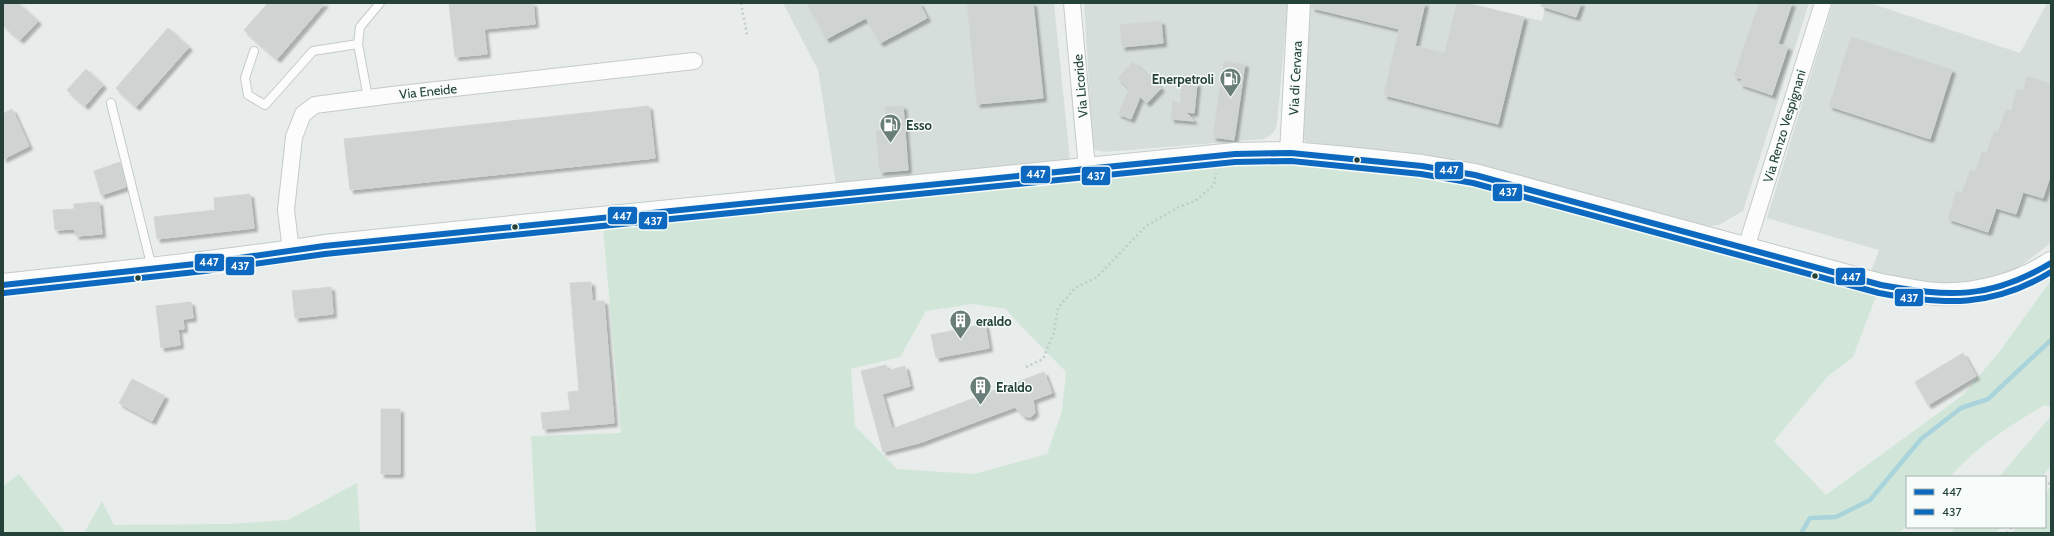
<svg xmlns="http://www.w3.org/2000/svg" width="2054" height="536" font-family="Cabin,sans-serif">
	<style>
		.built { fill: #d6dedb }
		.green { fill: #d1e6d8; fill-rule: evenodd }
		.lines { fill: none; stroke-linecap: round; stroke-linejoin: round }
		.stream { stroke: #a9d4db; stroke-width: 4.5 }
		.building { fill: #cfd4d2; stroke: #d1d6d4; filter: url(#shadow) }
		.lane-casing { stroke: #c5cac8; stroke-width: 10 }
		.street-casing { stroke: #c5cac8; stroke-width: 18 }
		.secondary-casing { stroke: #c3cbc8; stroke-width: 24 }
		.path { stroke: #c3ccca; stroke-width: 2.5; stroke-dasharray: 2 3; stroke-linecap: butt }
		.lane { stroke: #fcfcfc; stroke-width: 8 }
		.street { stroke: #fcfcfc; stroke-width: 16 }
		.secondary { stroke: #fcfcfc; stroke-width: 22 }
		.bus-1-casing { stroke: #f7fbf9; stroke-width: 9 }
		.bus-2-casing { stroke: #f7fbf9; stroke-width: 9 }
		.bus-1 { stroke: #0c69bf; stroke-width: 6 }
		.bus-2 { stroke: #0c69bf; stroke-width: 6 }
		.bus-dot { fill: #24423a; stroke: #f7fbf9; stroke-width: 1.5 }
		.labels { text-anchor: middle; stroke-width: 3; stroke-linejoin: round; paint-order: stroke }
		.street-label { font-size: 13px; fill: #24423a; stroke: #f7fbf9 }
		.poi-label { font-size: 13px; font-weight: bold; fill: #24423a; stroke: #f7fbf9; text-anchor: start }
		.line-badge { stroke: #f7fbf9; stroke-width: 1.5 }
		.badge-label { font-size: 11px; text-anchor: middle; font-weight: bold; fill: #fff }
	</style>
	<defs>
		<filter id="shadow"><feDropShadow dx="3.5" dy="3.5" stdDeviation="1" flood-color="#0004"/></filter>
	</defs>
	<rect width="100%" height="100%" fill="#e8edeb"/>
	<path class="built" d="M783,3h271l16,157 -234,24 -18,-114z
		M1084,3h204l-11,121 -2,6 -4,5 -7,4 -159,13 -12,-3z
		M1310,3h156l76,18 4,-18h263l-66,208 -24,14 -10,1 -207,-53 -83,-17 -113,-14 -4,-5z
		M1833,3h37l150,50 27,-50h4v240l-44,33 -58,11 -79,-12 9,-25 -112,-32z"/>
	<path class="green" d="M1289,163l109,7 90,17 390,104 -25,66 -25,19 -54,65 52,54 137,-100 37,-44 51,-71v127l-6,-2c-36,21 -68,41 -95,72h-43v48l-7,8h-1364l-5,-97 90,-3 -18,-206 585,-62zM973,304l33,5 12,14 48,49 -4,39 -15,43 -73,20 -77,-5 -42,-43 -4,-57 49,-12 26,-46z
		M2051,416v50l-9,11h-43z
		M19,474l47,59h-63v-47z
		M357,483l3,50h-276l18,-32 12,24 114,-1 60,-4z
		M2051,486v44l-2,3h-37l5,-6h28v-34z
		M1956,527h45l-5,6h-45z"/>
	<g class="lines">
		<path class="stream" d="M1801,533l9,-15 26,-1 34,-17 51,-61 40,-31 27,-9 63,-59"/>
	</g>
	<path class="building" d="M3,3h15l20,18 -18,19 -17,-15z
		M268,3h57l-48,56 -33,-29z
		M449,3h84l2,21 -51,5 3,25 -32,3z
		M807,3h112l8,15 -47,25 -14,-25 -40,21z
		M967,3h66l10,95 -66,6z
		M1312,3h113l-10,43 30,7 12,-50h9l58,14 -26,107 -114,-29 15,-66 -87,-21z
		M1542,3h39l-5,14 -35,-11z
		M1759,3h33l-14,41 10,3 -16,48 -32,-11 2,-5 -8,-3z
		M1161,21l2,22 -41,4 -2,-22z
		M168,28l21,19 -53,60 -20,-19z
		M1851,37l101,33 -22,69 -101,-33z
		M1224,61l21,3 -11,76 -21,-3z
		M1133,62l28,26 -14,15 -7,-6 -9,22 -13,-5 11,-25 -11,-11z
		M86,69l17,16 -18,21 -18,-16z
		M2027,76l24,8v89l-8,25 -20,-6 -7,22 -20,-6 -8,24 -40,-13 8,-28 6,2 8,-23 5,2 7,-20 5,1 7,-22 4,1 8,-23 5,2 6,-22 6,2z
		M1182,82l15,1 -3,30 -8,-1 8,9 -23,-2 2,-19 7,6z
		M649,106l6,52 -305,32 -6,-51z
		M903,106l5,64 -28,2 -4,-41 11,-1 -2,-23z
		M12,109l17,37 -26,13v-45z
		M120,162l6,25 -25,8 -7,-24z
		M250,194l4,34 -97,11 -3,-22 61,-7 -1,-12z
		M99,202l3,32 -26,2 -1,-7 -20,1 -2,-20 21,-1v-5z
		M591,282l1,19h12l10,122 -71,6 -2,-16 29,-3 -2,-18 11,-1 -9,-108z
		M331,287l2,27 -38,4 -3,-27z
		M191,302l2,16 -10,1 1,10h-6l2,16 -19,3 -5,-42z
		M985,324l4,24 -53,10 -5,-23z
		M1963,353l13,23 -48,29 -13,-23z
		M886,365l1,6 18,-5 5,20 -28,8 10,35 152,-57 8,21 -19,7 2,13 -5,4 -7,-1 -8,-9 -96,36 -36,9 -22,-81z
		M132,379l33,17 -13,25 -33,-18z
		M381,409h19v65h-19z"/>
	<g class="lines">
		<defs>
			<path id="lane" d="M358,44l2,-17 20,-24
				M254,51l-9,27 3,17 17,10 48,-54 45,-7 10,54
				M111,103l41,165"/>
			<path id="street" d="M1072,3l15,165
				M1746,248l77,-245
				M291,251l-5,-41 8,-73 9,-23 12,-9 77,-10 302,-34"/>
			<path id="secondary" d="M1291,153l8,-150
				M3,285c107,-12 214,-22 321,-39l911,-92 56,-1 56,5 75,8 53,9 406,110c18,3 38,8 57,9 38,2 81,-10 113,-31"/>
		</defs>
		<use href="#lane" class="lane-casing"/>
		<use href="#street" class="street-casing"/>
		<use href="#secondary" class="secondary-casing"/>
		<path class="path" d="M741,3l6,32
			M1026,367l17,-8 11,-27 4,-24 17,-20 22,-11 49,-51 33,-19 16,-6 19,-16 2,-12
			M2045,488l6,-7
			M2007,533l5,-6"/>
		<use href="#lane" class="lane"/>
		<use href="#street" class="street"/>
		<use href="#secondary" class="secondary"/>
		<defs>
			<path id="bus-1" d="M3,285l201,-22 120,-17 911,-92 56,-1 131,13 53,9 406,110c68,12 108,15 170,-22"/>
			<path id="bus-2" d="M4,293l201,-22 120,-17 910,-92 56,-1 130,13 52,9 406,110c65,12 113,15 172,-21"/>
		</defs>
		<use href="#bus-1" class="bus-1-casing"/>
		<use href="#bus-2" class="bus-2-casing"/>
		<use href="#bus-1" class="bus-1"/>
		<use href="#bus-2" class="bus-2"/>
	</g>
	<defs>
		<symbol id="fuel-pin" viewBox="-11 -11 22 30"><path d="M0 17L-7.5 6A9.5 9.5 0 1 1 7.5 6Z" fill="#697e78" stroke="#f7fbf9"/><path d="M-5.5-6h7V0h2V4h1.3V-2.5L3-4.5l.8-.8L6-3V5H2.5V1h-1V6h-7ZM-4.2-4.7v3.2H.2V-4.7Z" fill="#fff"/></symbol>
		<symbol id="building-pin" viewBox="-11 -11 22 30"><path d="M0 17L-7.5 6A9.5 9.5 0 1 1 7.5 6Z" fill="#697e78" stroke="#f7fbf9"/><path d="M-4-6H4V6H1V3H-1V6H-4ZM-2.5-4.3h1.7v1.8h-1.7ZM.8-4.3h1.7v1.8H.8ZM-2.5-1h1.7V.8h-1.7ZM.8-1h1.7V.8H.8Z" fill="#fff"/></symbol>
	</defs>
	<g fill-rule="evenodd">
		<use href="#fuel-pin" x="1218" y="66" width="25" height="34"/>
		<use href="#fuel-pin" x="878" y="112" width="25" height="34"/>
		<use href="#building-pin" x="948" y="308" width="25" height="34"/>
		<use href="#building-pin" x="968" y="374" width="25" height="34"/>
	</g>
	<g class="bus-dot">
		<circle cx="1357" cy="160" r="3.5"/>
		<circle cx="515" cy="227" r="3.5"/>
		<circle cx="1815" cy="276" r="3.5"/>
		<circle cx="138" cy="278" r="3.5"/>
	</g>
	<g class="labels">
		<g class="street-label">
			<text transform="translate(1295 78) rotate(-87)" y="5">Via di Cervara</text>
			<text transform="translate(1080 86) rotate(-95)" y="5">Via Licoride</text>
			<text transform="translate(428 91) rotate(-6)" y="5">Via Eneide</text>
			<text transform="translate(1784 126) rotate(-73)" y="5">Via Renzo Vespignani</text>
		</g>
		<g class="poi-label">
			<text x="1214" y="84" text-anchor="end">Enerpetroli</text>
			<text x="906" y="130">Esso</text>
			<text x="976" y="326">eraldo</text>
			<text x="996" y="392">Eraldo</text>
		</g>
	</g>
	<g class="line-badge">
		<rect x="1434" y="161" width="30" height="19" rx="4" fill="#0c69bf"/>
		<rect x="1020" y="165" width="31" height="19" rx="4" fill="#0c69bf"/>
		<rect x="1081" y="166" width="30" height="20" rx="4" fill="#0c69bf"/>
		<rect x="1492" y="183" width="31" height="19" rx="4" fill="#0c69bf"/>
		<rect x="607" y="206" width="31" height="19" rx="4" fill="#0c69bf"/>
		<rect x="638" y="211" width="30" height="19" rx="4" fill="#0c69bf"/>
		<rect x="194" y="253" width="31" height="19" rx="4" fill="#0c69bf"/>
		<rect x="225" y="256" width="30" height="20" rx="4" fill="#0c69bf"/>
		<rect x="1835" y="267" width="31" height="19" rx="4" fill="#0c69bf"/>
		<rect x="1894" y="288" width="30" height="19" rx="4" fill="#0c69bf"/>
	</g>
	<g class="badge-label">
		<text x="1449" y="174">447</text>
		<text x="1036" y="178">447</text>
		<text x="1096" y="180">437</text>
		<text x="1508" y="196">437</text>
		<text x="622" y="220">447</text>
		<text x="653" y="225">437</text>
		<text x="209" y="266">447</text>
		<text x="240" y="270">437</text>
		<text x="1851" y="281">447</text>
		<text x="1909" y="302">437</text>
	</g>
	<rect width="2054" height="536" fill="none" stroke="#24423a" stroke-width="8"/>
	<rect x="1906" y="476" width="140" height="52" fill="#f7fbf9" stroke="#a3b1ad"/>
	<rect x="1914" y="489" width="20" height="6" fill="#0c69bf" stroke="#a3b1ad"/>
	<text x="1942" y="496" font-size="12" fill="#24423a">447</text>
	<rect x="1914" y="509" width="20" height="6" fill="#0c69bf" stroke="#a3b1ad"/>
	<text x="1942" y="516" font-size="12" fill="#24423a">437</text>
</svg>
